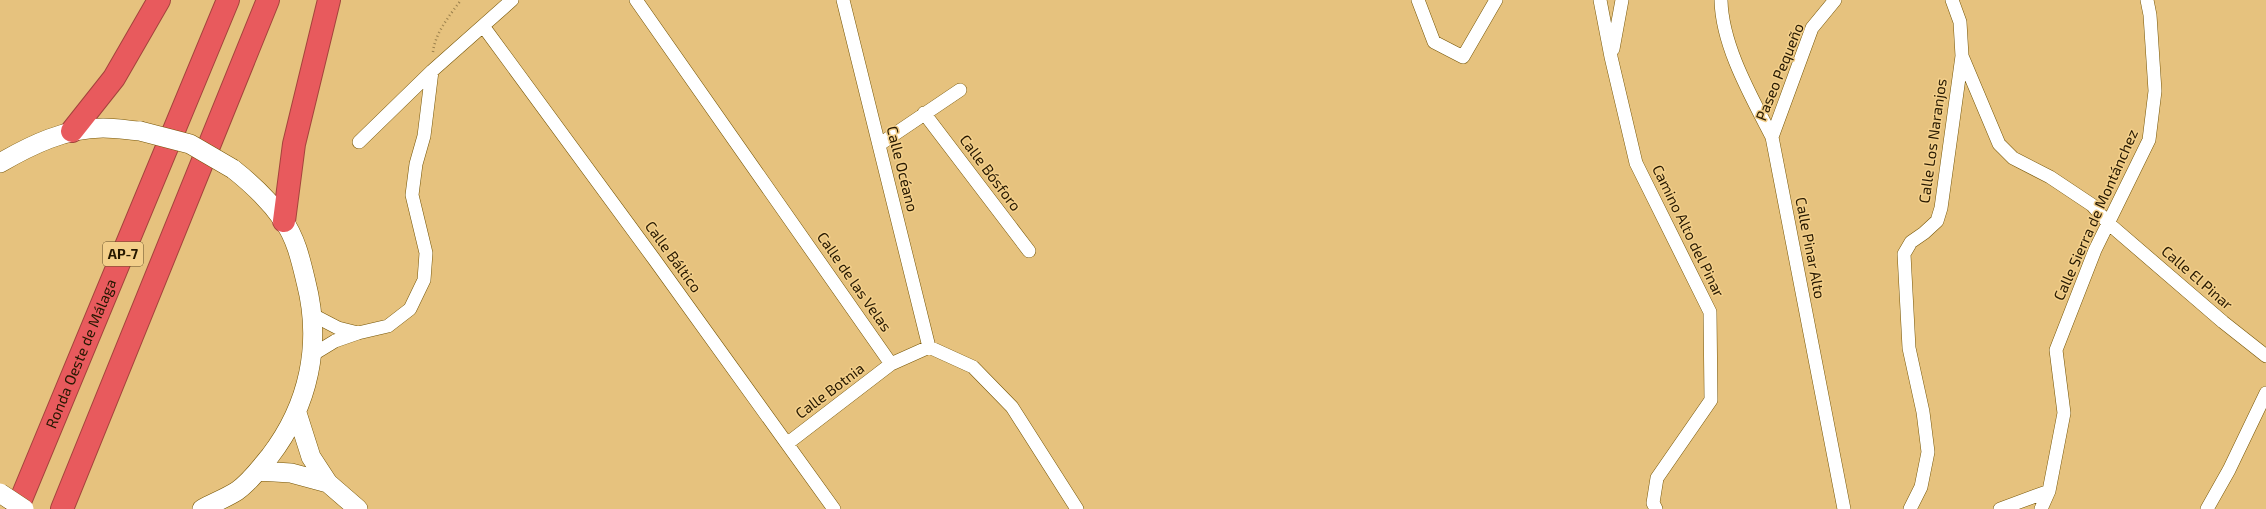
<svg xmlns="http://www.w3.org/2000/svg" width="2266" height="509" font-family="'Exo 2',sans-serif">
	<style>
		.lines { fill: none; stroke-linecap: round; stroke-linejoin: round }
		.street-casing { stroke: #765505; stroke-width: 14 }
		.secondary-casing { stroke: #765505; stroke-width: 20 }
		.highway-casing { stroke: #a4433c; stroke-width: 24 }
		.path { stroke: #9b804d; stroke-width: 2.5; stroke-dasharray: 1 3; stroke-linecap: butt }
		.street { stroke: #fff; stroke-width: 13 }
		.secondary { stroke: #fff; stroke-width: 19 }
		.highway { stroke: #e85a5d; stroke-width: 22 }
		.secondary-bridge-casing { stroke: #765505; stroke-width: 20; stroke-linecap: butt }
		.secondary-bridge { stroke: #fff; stroke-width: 19 }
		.labels { text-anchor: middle; stroke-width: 3; stroke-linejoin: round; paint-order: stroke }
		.shield { fill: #f3cf8a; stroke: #644f29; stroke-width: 1 }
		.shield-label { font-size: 14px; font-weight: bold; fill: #261800 }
		.street-label { font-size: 15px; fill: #261800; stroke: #f3cf8a }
	</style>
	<rect width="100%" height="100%" fill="#e6c27e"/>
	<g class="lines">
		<defs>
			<path id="street" d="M636,0l255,364
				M843,0l86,347
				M1418,0l16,42 29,15 33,-57
				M1600,0l11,57 25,106 74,149 1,88 -54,78 -4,25 3,6
				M1721,0c1,46 30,96 51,137l72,372
				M483,26l171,233 180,250
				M1613,49l9,-49
				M1962,56l37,88 14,14 37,19 42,28 16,18 115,99 43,34
				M924,113l105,138
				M1772,137l40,-109 23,-28
				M359,142l73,-71
				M880,144l80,-54
				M313,315l25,13 20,5
				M312,355l23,-14 23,-8 30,-7 22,-17 14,-29 2,-27 -14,-58 4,-31 8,-28 8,-65 80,-71
				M788,443l103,-79 38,-17 44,20 39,40 65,102
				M1910,509l11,-22 7,-35 -5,-40 -14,-64 -5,-94 7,-12 13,-9 13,-12 4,-13 21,-152 -2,-34 -8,-22
				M2000,509l49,-18
				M2041,509l8,-18 15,-78 -8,-63 39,-100 54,-110 6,-49 -5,-76 -3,-15
				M2207,509l22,-39 37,-77"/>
			<path id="secondary" d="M0,163c31,-18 66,-35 103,-35 12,0 25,2 37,3
				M297,413l14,44 17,26 30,26
				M258,471l33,2 37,10
				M202,509c11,-6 24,-11 35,-18 13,-9 23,-23 33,-35 39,-51 52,-112 36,-174 -5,-21 -10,-44 -23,-62 -14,-20 -31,-36 -50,-51"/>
			<g id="highway">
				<path d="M72,131l42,-53 45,-78"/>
				<path d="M284,221l10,-77 35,-144"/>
				<path id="s1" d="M17,509l211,-509"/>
				<path d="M62,509l206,-509"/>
			</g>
		</defs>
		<use href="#street" class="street-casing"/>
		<use href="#secondary" class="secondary-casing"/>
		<use href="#highway" class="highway-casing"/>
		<path class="path" d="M433,52c2,-19 17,-37 28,-52"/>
		<use href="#street" class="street"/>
		<use href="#secondary" class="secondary"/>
		<use href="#highway" class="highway"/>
		<defs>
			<path id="secondary-bridge" d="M140,131l50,13 43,25
				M0,493l24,16"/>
		</defs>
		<use href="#secondary-bridge" class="secondary-bridge-casing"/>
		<use href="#secondary-bridge" class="secondary-bridge"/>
	</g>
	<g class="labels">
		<rect class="shield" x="103" y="242" width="40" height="24" rx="3"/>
		<g class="shield-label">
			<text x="123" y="259">AP-7</text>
		</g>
		<g class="street-label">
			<text transform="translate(1780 72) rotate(-68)" y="5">Paseo Pequeño</text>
			<text transform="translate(1933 141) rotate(-82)" y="5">Calle Los Naranjos</text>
			<text transform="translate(902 169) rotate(76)" y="5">Calle Océano</text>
			<text transform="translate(990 173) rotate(53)" y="5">Calle Bósforo</text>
			<text transform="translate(2096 215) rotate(-66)" y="5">Calle Sierra de Montánchez</text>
			<text transform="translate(1688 231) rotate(64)" y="5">Camino Alto del Pinar</text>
			<text transform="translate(1810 248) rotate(79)" y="5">Calle Pinar Alto</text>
			<text transform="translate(673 257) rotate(54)" y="5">Calle Báltico</text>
			<text transform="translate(2197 278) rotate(41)" y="5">Calle El Pinar</text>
			<text transform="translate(854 282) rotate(55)" y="5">Calle de las Velas</text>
			<text dy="5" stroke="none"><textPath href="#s1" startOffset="168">Ronda Oeste de Málaga</textPath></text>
			<text transform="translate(830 391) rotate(-37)" y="5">Calle Botnia</text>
		</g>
	</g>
</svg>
